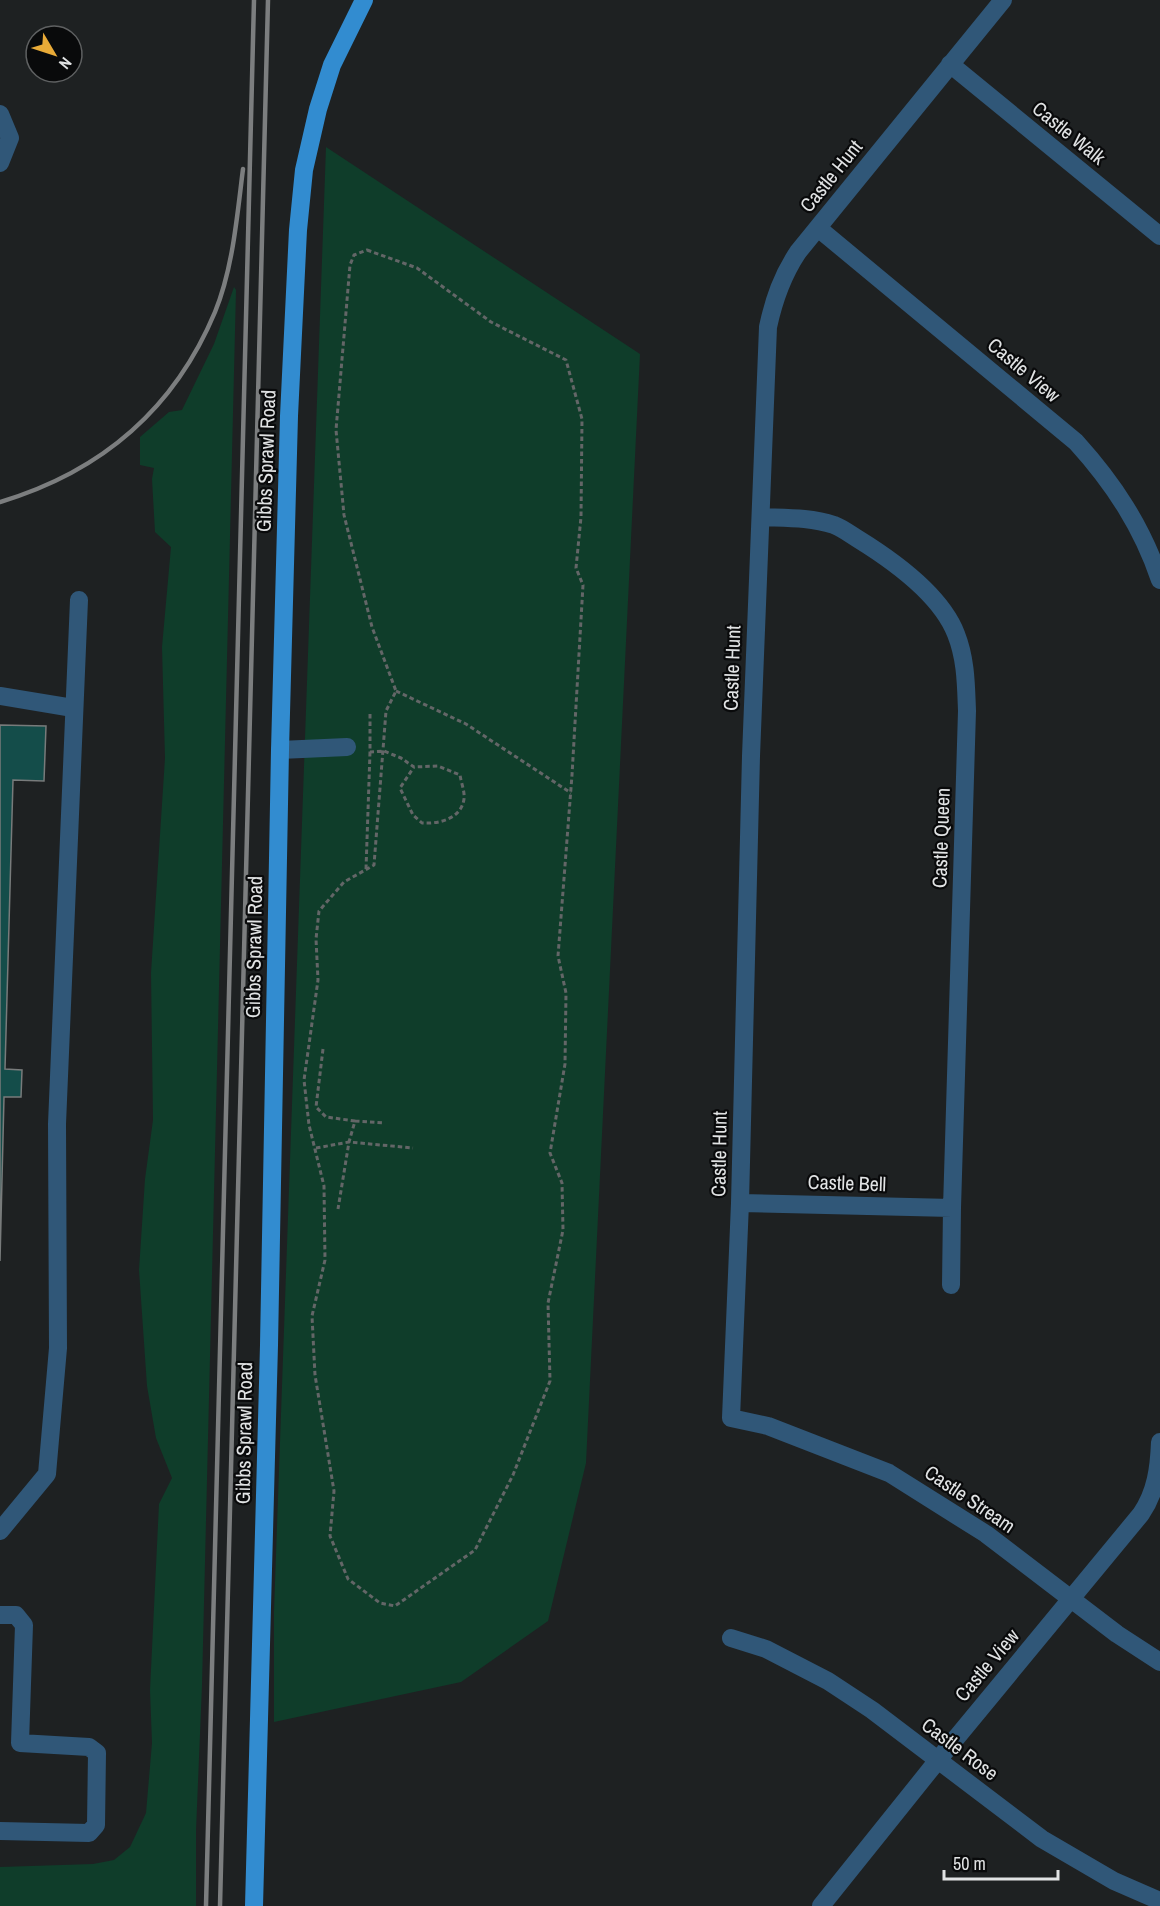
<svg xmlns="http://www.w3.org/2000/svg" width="1160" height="1906" font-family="'Archivo Narrow',sans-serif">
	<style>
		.green { fill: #0f3d2a }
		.building { fill: #144d4a; stroke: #787b7b; stroke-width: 1.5 }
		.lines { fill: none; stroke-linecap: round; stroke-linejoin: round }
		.path { stroke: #636667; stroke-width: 3; stroke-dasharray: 4.5 3; stroke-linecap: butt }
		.minor { stroke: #305778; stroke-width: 18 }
		.major { stroke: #328cd0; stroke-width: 18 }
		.rail { stroke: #7c7e7f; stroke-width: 4.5 }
		.labels { text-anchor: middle; stroke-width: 4.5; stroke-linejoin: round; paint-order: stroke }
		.street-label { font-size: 20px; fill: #e1e3e4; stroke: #090a0b }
	</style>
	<rect width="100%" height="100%" fill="#1e2122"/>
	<path class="green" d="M326,147l314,207 -54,1109 -38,158 -87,61 -187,40v-111z
		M234,287l2,3 -34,1395 -6,146v75h-196v-39l93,-3 21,-4 16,-13 16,-34 6,-70 -2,-53 9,-186 13,-26 -16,-40 -9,-52 -8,-116 6,-91 8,-59 -2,-147 14,-215 -3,-111 9,-100 -16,-15 -3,-53 2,-11 -14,-3v-28l29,-25 13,-2 32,-66z"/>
	<path class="building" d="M0,725l46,1 -2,55 -31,-1 -8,289 17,1 -1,27h-17l-4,164z"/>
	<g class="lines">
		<path class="path" d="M367,250l50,18 74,54 75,38 16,59 -1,98 -5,51 7,17 -11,190 -14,181 8,37 -1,71 -15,89 12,30 1,47 -15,73 2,78 -37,94 -38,75 -80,56 -15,-3 -32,-24 -18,-43 4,-45 -19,-116 -3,-59 13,-56 -1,-74 -15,-61 -5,-45 14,-100 -2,-41 3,-28 25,-29 30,-17 12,-154 10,-20 -24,-64 -28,-112 -8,-85 14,-165 4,-10z
			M396,691l70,33 105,69
			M370,714v38l14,-1 17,7 13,9 24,-1 22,9c1,7 5,17 4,24 -3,20 -25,25 -42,24l-9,-8 -13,-27 14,-21
			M366,869l4,-117
			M323,1049l-7,58 10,10 29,4 -6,21 -11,67
			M355,1121l29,2
			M316,1148l33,-6 64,6"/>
		<path class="minor" d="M1003,0l-205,252c-16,24 -24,47 -30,75l-17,429 -11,447 -9,215 37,8 121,47 97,61 131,100 43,28
			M950,64l210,172
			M0,114l10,24 -10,25
			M818,228l258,214c38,42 66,85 84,138
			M761,517c25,1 49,0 73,8 8,3 16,9 24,14 34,21 83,56 98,95 10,25 10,51 11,77l-15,497 -1,77
			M0,696l73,12
			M280,750l67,-3
			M740,1203l212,5
			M0,1531l47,-57 11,-126 -1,-224 22,-524
			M0,1615h16l8,10 -4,118 69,4 8,6 -1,72 -7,8 -89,-2
			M731,1638l35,11 62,32 44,29 170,129 72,42 46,20
			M821,1906l117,-146 203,-246c15,-22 18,-46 19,-72"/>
		<path class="major" d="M254,1906l15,-561 11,-595 9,-334 9,-186 6,-60 14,-61 14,-44 32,-65"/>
		<path class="rail" d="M0,502c100,-30 174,-92 215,-190 18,-44 22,-96 28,-143
			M206,1906l48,-1906
			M220,1906l48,-1906"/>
	</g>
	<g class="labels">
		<g class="street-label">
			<text transform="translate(1069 133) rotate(39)" y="7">Castle Walk</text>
			<text transform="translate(831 176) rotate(-51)" y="7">Castle Hunt</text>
			<text transform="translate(1024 370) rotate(40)" y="7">Castle View</text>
			<text transform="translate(266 461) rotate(-88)" y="7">Gibbs Sprawl Road</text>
			<text transform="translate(732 668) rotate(-88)" y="7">Castle Hunt</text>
			<text transform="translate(941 838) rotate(-88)" y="7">Castle Queen</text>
			<text transform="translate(254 947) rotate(-89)" y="7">Gibbs Sprawl Road</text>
			<text transform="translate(719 1154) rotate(-89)" y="7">Castle Hunt</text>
			<text transform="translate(847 1183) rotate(2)" y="7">Castle Bell</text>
			<text transform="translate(244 1433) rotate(-89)" y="7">Gibbs Sprawl Road</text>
			<text transform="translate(970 1499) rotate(34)" y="7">Castle Stream</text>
			<text transform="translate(987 1665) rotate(-50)" y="7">Castle View</text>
			<text transform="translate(960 1749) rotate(37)" y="7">Castle Rose</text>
		</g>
	</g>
	<g transform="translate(54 54) rotate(129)"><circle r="28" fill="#090a0b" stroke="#5f6162" stroke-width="1.5"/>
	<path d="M0-4.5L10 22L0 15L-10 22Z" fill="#e9ab38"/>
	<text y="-9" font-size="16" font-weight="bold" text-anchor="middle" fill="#e1e3e4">N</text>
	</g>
	<path d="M944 1870v9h114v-9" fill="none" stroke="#e1e3e4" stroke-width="3"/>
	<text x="953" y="1870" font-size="18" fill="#e1e3e4" stroke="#090a0b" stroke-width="4.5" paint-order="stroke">50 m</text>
</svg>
